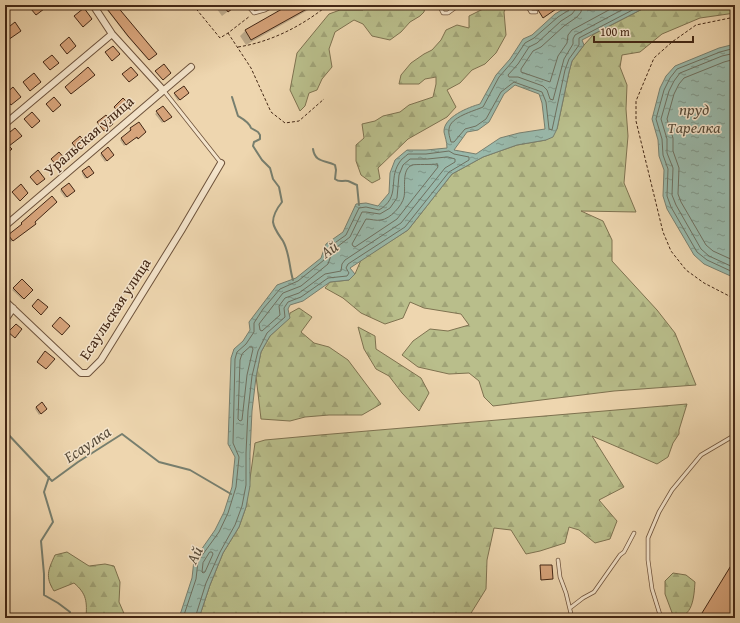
<svg xmlns="http://www.w3.org/2000/svg" width="740" height="623" font-family="'Gentium Book Plus',serif">
	<style>
		.forest { fill: url(#forest-firs); stroke: #7e7250 }
		.water { fill: url(#water-ripples); stroke: #777f6f; fill-rule: evenodd }
		.shadow { fill: #0003 }
		.lines { fill: none; stroke-linecap: round; stroke-linejoin: round }
		.shore { stroke: #6e7060; stroke-width: 1 }
		.stream { stroke: #777f6f; stroke-width: 2 }
		.building { fill: #d7a47b; stroke: #432715 }
		.service-casing { stroke: #6e533c; stroke-width: 4.5 }
		.minor-casing { stroke: #6e533c; stroke-width: 8 }
		.path { stroke: #432715; stroke-width: 1; stroke-dasharray: 3 2; stroke-linecap: butt }
		.service { stroke: #f4e4cb; stroke-width: 3 }
		.minor { stroke: #f4e4cb; stroke-width: 6 }
		.labels { text-anchor: middle; stroke-width: 3; stroke-linejoin: round; paint-order: stroke }
		.street-label { font-size: 15px; fill: #432715; stroke: #f4e4cb }
		.water-label { font-size: 16px; font-style: italic; fill: #584c3a; stroke: #f4e4cb }
	</style>
	<defs>
		<pattern id="forest-firs" width="22" height="20" patternUnits="userSpaceOnUse"><rect width="22" height="20" fill="#b9be8b"/><path d="M5 1l3.5 6h-7zM16 11l3.5 6h-7z" fill="#a0a377"/></pattern>
		<pattern id="water-ripples" width="26" height="14" patternUnits="userSpaceOnUse"><rect width="26" height="14" fill="#99b9ab"/><path d="M2 4q2-2 4 0t4 0M15 11q2-2 4 0t4 0" fill="none" stroke="#7e968a"/></pattern>
	</defs>
	<rect width="100%" height="100%" fill="#eed6af"/>
	<filter id="stains"><feTurbulence type="fractalNoise" baseFrequency=".005" numOctaves="4"/><feColorMatrix values="0 0 0 0 .2 0 0 0 0 .09 0 0 0 0 .02 0 0 0 .5 -.17"/></filter>
	<radialGradient id="worn" r=".72"><stop offset=".6" stop-color="#630" stop-opacity="0"/><stop offset="1" stop-color="#630" stop-opacity=".3"/></radialGradient>
	<path class="forest" d="M365,5h60v1l-1,6 -4,4 -10,6 -9,10 -11,8 -18,-4 -9,-12 -9,-4 -19,12 -6,17 3,18 -10,12 -5,11 -8,3 -4,13 -5,5 -10,-21 7,-37 32,-39 11,-4h23z
		M491,5h16l-3,7 2,23 -10,18 -11,11 -13,6 -12,13 -13,7 9,17 -9,10 -39,22 -30,29 2,11 -8,4 -11,-8 -5,-14v-16l8,-7 -2,-14 13,-3 8,-5 17,-4 9,-7 24,-8 3,-13v-7l-11,2 -6,5h-20l2,-9 10,-12 13,-9 8,-4 9,-10 5,-10 11,-5 12,3v-12z
		M650,5h85v8l-35,5 -38,16 -22,18 -18,3 -2,12 7,18 -1,24 2,27 -4,47 12,29 -55,-1 22,10 9,19v21l45,49 18,23 21,52 -82,6 -121,15 -9,-9 -5,-16 -10,-8 -20,1 -31,-7 -16,-12 11,-14 17,-12 18,2 21,-6 -8,-11 -37,-6 -14,-6 -7,16 -18,6 -24,-11 -18,-15 -18,-10 5,-6 19,-2 6,-6 6,-14 47,-30 44,-56 31,-17 34,-12 29,-5 11,-11 12,-57 3,-11 12,-16 10,-11z
		M299,308l13,9 -11,15 13,11 15,4 19,13 33,44 -19,11h-33l-24,2 -15,4 -29,-2 -5,-43 5,-24 9,-16 19,-18 1,-5z
		M358,327l17,9 1,13 45,29 8,15 -10,18 -17,-18 -13,-17 -13,-7 -12,-20z
		M687,404l-8,26v4l-6,9 -5,14 -11,7 -65,-28 32,51 -25,13 18,21 -7,18 -15,4 -16,-13 -10,-3 -4,16 -25,8 -14,3 -15,-24 -17,-2 -7,32 -1,29 -18,29h-269l11,-33 13,-32 16,-26 7,-20 9,-64 10,-3 55,-5z
		M67,552l22,14 16,-2 9,2 6,16 -1,20 7,16h-40c1,-16 1,-24 -12,-35l-20,8c-9,-14 -6,-21 1,-36z
		M673,573l13,2 9,7c-1,15 -2,36 -21,36l-9,-24v-13z"/>
	<path class="water" d="M570,5h80l-68,35 2,5 -12,16 -3,11 -12,57 -4,8 -7,3 -29,5 -34,12 -31,17 -44,56 -58,38 5,6 -6,6 -19,2 -27,19 -13,4 -2,4 2,9 -20,18 -9,16 -5,25 -4,34 -2,42v33l-4,21 -7,20 -16,26 -13,32 -11,33h-20l13,-40 2,-18 21,-30 9,-18 8,-25 3,-30 -7,-13 3,-86 3,-9 9,-8 7,-11 -1,-8 28,-37 19,-7 25,-20 5,-14 17,-12 13,-28 10,-1 12,3 11,-13 1,-20 5,-13 12,-10h19l21,-2c0,-6 -2,-11 -3,-16 -1,-15 25,-25 36,-28l16,-29 14,-16 13,-20 9,-4 23,-21zM515,85l24,9 3,9 3,26 -26,4 -19,5 -24,16 -22,-4 13,-18 11,-2 11,-8 15,-28z
		M735,44v234l-31,-14 -10,-9 -27,-46 -4,-13 1,-26 -5,-14 -1,-16 -6,-21 8,-31 6,-12 9,-10 44,-18z"/>
	<path class="shadow" d="M105,5h12l-1,1 40,48 -8,6 -21,-24 -23,-30z
		M214,5h22l-14,11z
		M291,5h26l-71,40 -6,-9 6,-6z
		M175,94l12,1 -9,6 -4,-6z
		M163,107l6,11 -7,5 -7,-9z
		M131,129l13,5 -8,5 -1,-1 -11,8 -4,-6 10,-8 -1,-2z
		M108,149l3,7 -6,6 -5,-7z
		M83,172l9,2 -7,5 -3,-5z
		M62,189l10,3 -7,6 -5,-7z
		M52,198l-19,24v3l-22,17 -4,-5z
		M5,204l4,5 -4,3z
		M22,280l10,10 -10,9 -10,-9z
		M38,300l8,7 -6,7 -8,-7z
		M36,407l8,4 -5,4 -4,-6z
		M735,560v58h-28l-5,-3z
		M551,566l1,13 -12,1v-13z"/>
	<g class="lines">
		<path class="shore" d="M571,5l-2,5 -11,7 -24,21 -9,5 -12,18 -14,16 -16,30c-9,4 -33,10 -34,22 -1,4 1,9 2,13h3l11,-13 11,-3 10,-7 15,-27 13,-10 28,10 4,10 3,27 3,1 13,-60 4,-11 10,-14v-7l63,-33
			M576,5l-1,5 -3,4 -11,7 -24,22 -8,4 -11,17 -10,11 1,2h9l25,9 4,4 3,9 3,1 11,-41 9,-15v-5l2,-4 56,-30
			M582,5l-1,7 -4,5 -13,9 -23,21 -8,4 -12,18v3l29,10 8,-26 9,-13 1,-8 4,-5 46,-25
			M735,48l-15,4 -43,17 -7,9 -6,12 -8,29 6,20 1,16 5,14 -1,27 4,11 26,45 10,8 28,13
			M735,53l-13,3 -42,17 -6,8 -5,10 -8,28 6,20v14l6,15 -1,27 4,10 25,44 8,7 26,12
			M735,59l-11,3 -40,16 -5,6 -5,10 -7,25 6,19v13l6,17 -1,26 3,8 25,43 7,6 22,10
			M448,157l7,2v3l-10,6 -44,55 -56,37 -3,4 -1,7 -16,3 -26,19 -14,5 -6,8 1,9 -18,16 -2,-1 -1,-6 24,-31 18,-7 27,-22 5,-14 17,-13 12,-25h4l14,2 10,-6 7,-10 2,-23 4,-10 7,-6h17z
			M437,164l1,3 -41,52 -42,28 -2,-1 -1,-2 14,-25c5,0 10,2 15,1 9,-1 21,-14 23,-23 2,-9 -3,-27 8,-32 4,-1 20,0 25,-1z
			M250,347h2l1,2 -6,26 -5,45 -2,1 -2,-2 2,-59 2,-6z
			M210,552h2l1,2 -8,18 -2,1 -1,-1 1,-9z
			M183,618l13,-39 2,-18 21,-29 9,-19 8,-26 3,-30 -6,-14 2,-84 2,-7 9,-8 8,-12v-9l9,-14 17,-20 18,-8 26,-21 5,-13 17,-12 13,-27 7,-1 13,3c22,-13 9,-30 20,-47 2,-4 6,-6 9,-9h18l23,-3 5,3 15,3v3l-20,12 -44,55 -57,37 -2,4 3,5 -2,3 -19,2 -27,19 -13,5 -4,6 1,9 -18,16 -9,18 -6,25 -4,35 -2,42v32l-4,21 -7,19 -15,27 -14,31 -11,35"/>
		<path class="stream" d="M232,97l6,19c5,3 11,6 13,12l7,4 2,3v4l-6,3 -1,4 9,14 8,8 3,11 6,8 3,15c-4,5 -9,13 -9,20 1,7 6,13 10,19 7,13 6,26 10,39
			M313,149c2,14 13,11 22,16l1,5 -1,9c5,4 7,1 13,2 3,1 6,3 9,4l2,20
			M5,431l47,50 26,-19 44,-28 37,28 31,8 41,24
			M49,477l-5,15 9,30 -12,19 3,33v21l14,8 12,9 -1,6"/>
	</g>
	<path class="building" d="M36,5h5l3,4 -8,6 -5,-6z
		M104,5h12l41,49 -8,6 -21,-24z
		M223,5h14l-9,7z
		M289,5h25l-63,35 -6,-10z
		M535,5h27l-19,13z
		M84,8l8,11 -9,8 -9,-11z
		M15,22l6,9 -16,11v-12z
		M69,37l7,9 -9,8 -7,-9z
		M113,46l7,8 -8,7 -7,-9z
		M52,55l7,8 -9,7 -7,-8z
		M164,64l7,9 -8,7 -8,-9z
		M88,67l7,8 -24,19 -6,-7z
		M131,67l7,8 -9,7 -7,-8z
		M34,73l7,9 -11,9 -7,-9z
		M184,86l5,7 -9,7 -6,-7z
		M13,87l8,10 -10,8 -6,-7v-4z
		M54,97l7,8 -8,7 -7,-8z
		M123,98l8,8 -10,9 -7,-8z
		M163,106l9,11 -8,5 -8,-11z
		M32,112l8,9 -8,7 -8,-9z
		M106,115l7,9 -9,7 -7,-9z
		M139,122l7,10 -8,7 -1,-2 -11,8 -5,-7 10,-8 -1,-2z
		M15,128l7,8 -13,10 3,3 -7,6v-19z
		M80,136l6,7 -8,7 -6,-7z
		M108,147l6,8 -7,6 -6,-8z
		M59,152l7,8 -8,7 -7,-8z
		M89,166l5,7 -7,5 -5,-7z
		M38,170l7,9 -8,6 -7,-8z
		M69,183l6,8 -8,6 -6,-8z
		M21,184l7,9 -8,8 -8,-9z
		M52,196l5,6 -22,20 1,2 -23,17 -5,-6 14,-11 -1,-1z
		M22,279l11,11 -9,9 -11,-11z
		M38,299l10,8 -7,8 -9,-9z
		M60,317l10,9 -8,9 -10,-9z
		M16,324l6,5 -7,9 -7,-6z
		M45,351l10,8 -9,10 -9,-7z
		M42,402l5,7 -6,5 -5,-7z
		M735,559v59h-25l-8,-5z
		M540,565h12l1,14 -12,1z"/>
	<g class="lines">
		<defs>
			<path id="service" d="M247,5l7,8 11,-3 9,-5
				M439,5l4,8h5l11,-8
				M528,5v2l3,5h5
				M164,91l57,72
				M558,560l2,17 6,16 6,25
				M570,608l13,-10 11,-6 26,-37 4,-3 10,-19
				M661,618l-9,-29 -4,-29v-22l11,-26 13,-22 29,-35 34,-20"/>
			<path id="minor" d="M93,5l19,29 51,56
				M5,124l107,-90
				M5,226l186,-159
				M5,301l76,72h7l13,-13 80,-129 40,-68
				M5,320l8,-12"/>
		</defs>
		<use href="#service" class="service-casing"/>
		<use href="#minor" class="minor-casing"/>
		<path class="path" d="M193,5l27,33 8,-5 22,-17
			M735,17l-39,8 -24,17 -18,16 -18,43v20l27,111 8,19 15,19 18,13 31,16
			M228,33l23,35 20,44 14,11 14,-2 25,-22
			M238,47c33,-5 64,-21 90,-42"/>
		<use href="#service" class="service"/>
		<use href="#minor" class="minor"/>
	</g>
	<g class="labels">
		<g class="street-label">
			<text transform="translate(89 136) rotate(-41)" y="5">Уральская улица</text>
			<text transform="translate(115 309) rotate(-57)" y="5">Есаульская улица</text>
		</g>
		<g class="water-label">
			<text x="694" y="115">пруд<tspan x="694" dy="18">Тарелка</tspan></text>
			<text transform="translate(329 249) rotate(-35)" y="6">Ай</text>
			<text transform="translate(87 444) rotate(-34)" y="6">Есаулка</text>
			<text transform="translate(194 555) rotate(-65)" y="6">Ай</text>
		</g>
	</g>
	<rect width="740" height="623" fill="none" stroke="#eed6af" stroke-width="20"/>
	<rect x="6" y="6" width="728" height="611" fill="none" stroke="#432715" stroke-width="2"/>
	<rect x="10" y="10" width="720" height="603" fill="none" stroke="#432715"/>
	<path d="M594 36v6h99v-6" fill="none" stroke="#432715" stroke-width="2"/>
	<text x="600" y="36" font-size="12" fill="#432715" stroke="#f4e4cb" stroke-width="3" paint-order="stroke">100 m</text>
	<rect width="100%" height="100%" filter="url(#stains)"/>
	<rect width="100%" height="100%" fill="url(#worn)"/>
</svg>
